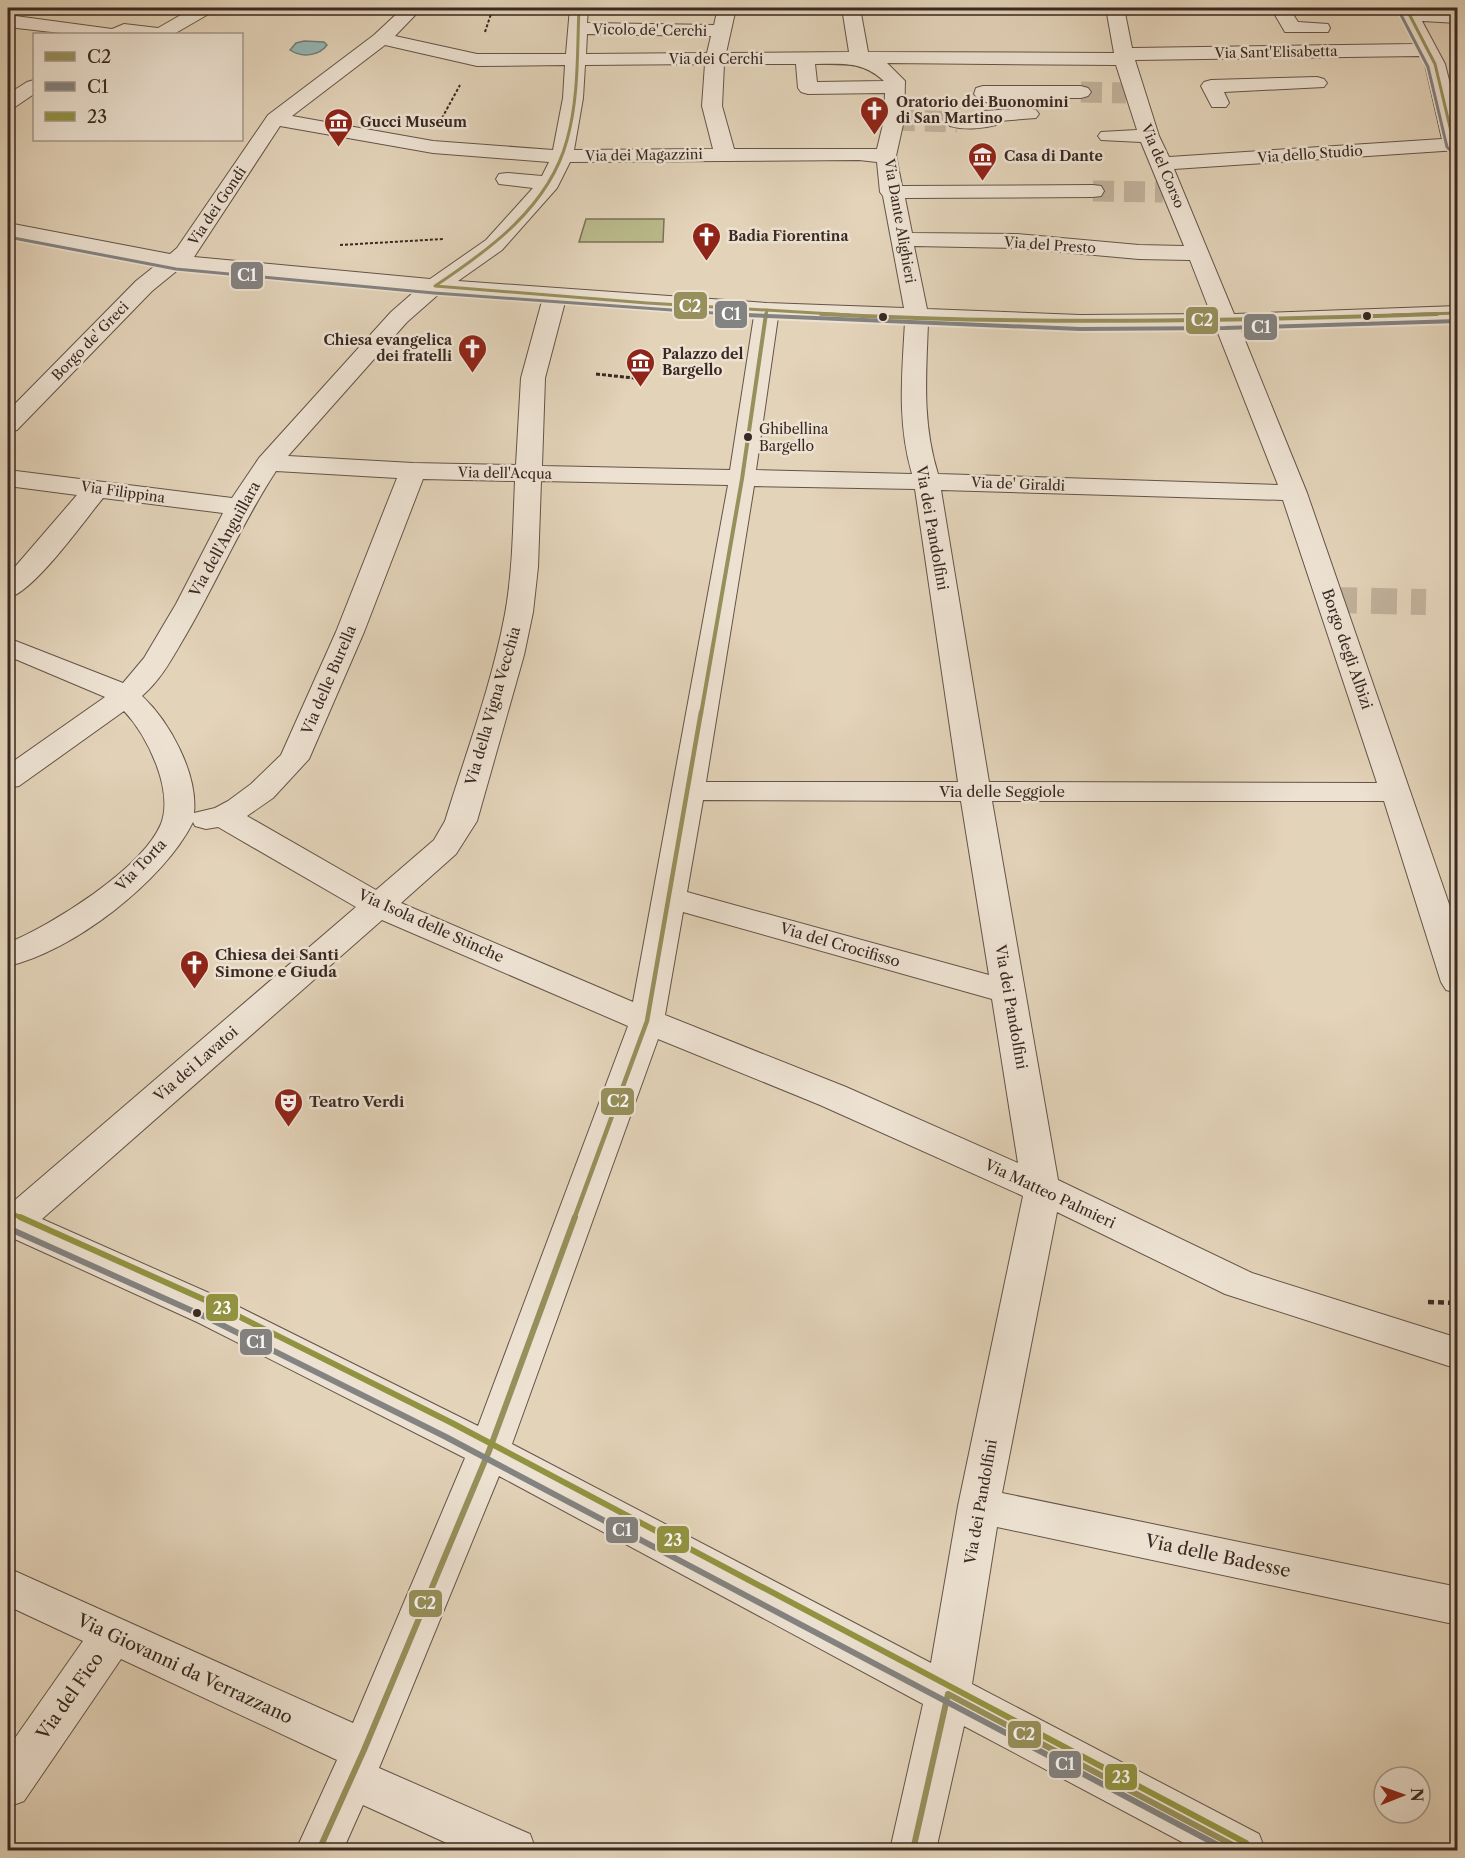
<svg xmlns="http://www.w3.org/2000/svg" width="1465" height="1858" font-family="'Libre Caslon Text',serif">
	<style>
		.green { fill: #baba8b; stroke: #7a7256; stroke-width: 1.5 }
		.water { fill: #96b7b5; stroke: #717e7a; stroke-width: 1.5 }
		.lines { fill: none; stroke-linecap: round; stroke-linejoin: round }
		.minor-tunnel-far1 { stroke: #c1b19b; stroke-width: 21; stroke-dasharray: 21 10; stroke-linecap: butt }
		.minor-tunnel { stroke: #c1b19b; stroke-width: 26; stroke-dasharray: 26 14; stroke-linecap: butt }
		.minor-casing { stroke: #645448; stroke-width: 2 }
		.path-far2 { stroke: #392922; stroke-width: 2; stroke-dasharray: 3 2; stroke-linecap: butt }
		.path-far1 { stroke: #392922; stroke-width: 3; stroke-dasharray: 4 2; stroke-linecap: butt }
		.path { stroke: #392922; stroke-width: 4.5; stroke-dasharray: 6 4; stroke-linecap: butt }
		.minor { fill: #ede2d2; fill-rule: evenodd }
		.bus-1-far3-casing { stroke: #ede2d2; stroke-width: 6 }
		.bus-1-far2-casing { stroke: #ede2d2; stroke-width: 8 }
		.bus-1-far1-casing { stroke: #ede2d2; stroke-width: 9 }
		.bus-1-casing { stroke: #ede2d2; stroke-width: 10 }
		.bus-2-far2-casing { stroke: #ede2d2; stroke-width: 6 }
		.bus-2-far1-casing { stroke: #ede2d2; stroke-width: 8 }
		.bus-2-casing { stroke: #ede2d2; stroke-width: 10 }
		.bus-3-far1-casing { stroke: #ede2d2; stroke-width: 9 }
		.bus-3-casing { stroke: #ede2d2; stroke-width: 10 }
		.bus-1-far3 { stroke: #97905c; stroke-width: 3 }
		.bus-1-far2 { stroke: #97905c; stroke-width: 4 }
		.bus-1-far1 { stroke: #97905c; stroke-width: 4.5 }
		.bus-1 { stroke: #97905c; stroke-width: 6 }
		.bus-2-far2 { stroke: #838381; stroke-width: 3 }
		.bus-2-far1 { stroke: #838381; stroke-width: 4 }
		.bus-2 { stroke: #838381; stroke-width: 6 }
		.bus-3-far1 { stroke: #929341; stroke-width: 4.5 }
		.bus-3 { stroke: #929341; stroke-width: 6 }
		.bus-dot { fill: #392922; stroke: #ede2d2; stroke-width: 2 }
		.labels { text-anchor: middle; stroke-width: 5; stroke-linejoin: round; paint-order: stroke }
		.far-street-label { font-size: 14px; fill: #392922; stroke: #ede2d2 }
		.far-poi-label { font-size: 14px; font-weight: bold; fill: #392922; stroke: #ede2d2; text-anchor: start }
		.bus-label { font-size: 14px; fill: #392922; stroke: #ede2d2; text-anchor: start }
		.street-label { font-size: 15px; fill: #392922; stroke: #ede2d2 }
		.poi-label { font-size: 15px; font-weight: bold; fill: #392922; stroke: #ede2d2; text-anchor: start }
		.near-street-label { font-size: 18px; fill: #392922; stroke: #ede2d2 }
		.line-badge { stroke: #ede2d2; stroke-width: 2 }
		.badge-label { font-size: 16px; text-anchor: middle; font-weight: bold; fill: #fff }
	</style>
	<rect width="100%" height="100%" fill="#e3d3b9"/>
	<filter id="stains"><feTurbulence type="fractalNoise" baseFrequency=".00333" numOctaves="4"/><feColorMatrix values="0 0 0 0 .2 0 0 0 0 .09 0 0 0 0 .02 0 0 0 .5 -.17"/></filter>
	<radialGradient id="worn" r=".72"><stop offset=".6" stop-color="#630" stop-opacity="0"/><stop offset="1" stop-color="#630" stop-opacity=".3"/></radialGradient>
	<path class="green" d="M586,219h78l-1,23h-84z"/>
	<path class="water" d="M304,41l20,1 3,3c-8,11 -25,13 -37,5l6,-7z"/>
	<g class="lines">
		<path class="minor-tunnel-far1" d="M1081,92l45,1
			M894,120l63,2
			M1093,191l70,1"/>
		<path class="minor-tunnel" d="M1331,600l95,2"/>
		<defs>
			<path id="minor" d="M193,8h21l-2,4 -38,22h-105l-61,-7v-12l104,14 12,-5 34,4z
				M403,8h19l-27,28 82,18h89l4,-46h18l-1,15 127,2 4,-17h18l-10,45 123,-1 -7,-44h18l8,44 246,1 -8,-45h18l8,40 283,-4 -18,-36 61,3v12l-36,-2 23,43 13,52v34l-284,19 60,145 224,-8v14l-218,8 67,165 151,437v63l-12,-3 -5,-8 -57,-181h-392l66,379 194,93 206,65v31l-233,-75 -168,-82 -55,281 456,94v38l-461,-98 -25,157 287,150 6,16h-68l-233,-124 -28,124h-46l33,-146 -424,-228 -120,292 151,66 6,16h-74l-99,-45 -20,45h-47l41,-90 -216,-101 -97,142 -16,6v-59l75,-107 -75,-35v-38l345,155 112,-265 -268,-136 -189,-86v-30l348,-299 -138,-80 -12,2 -11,-3 -2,-4c-29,59 -121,130 -185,144v-23c44,-18 134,-74 153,-119 13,-34 -14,-89 -37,-113l-105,75 -11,2v-23l97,-68 -97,-41v-18l115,45 21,-25 32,-54 47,-91 -120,-15c-19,23 -69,94 -95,100v-23l69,-80 -69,-9v-16l224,28 27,-40 132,-146 24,-21 -236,-22 -27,22 -135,139 -9,3v-22l128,-130 20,-16 -148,-30v-12l162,31 7,-6 91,-133 106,-80zM587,34l124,2 -4,17 -121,1zM385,45l92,21 88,-1 -2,33 -10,52 -120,-9 -141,-25zM1421,56l4,8 17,75 -273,18 -10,-21 -24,-76zM887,63l229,2 21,65 -36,2 -3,4 3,4 40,2 43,104 -45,-1 -122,-11 -105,-1 -7,-35 188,-1 8,-1 3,-5 -3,-5 -8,-1 -191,1 -6,-30 8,-36 1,-39zM705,64l-3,42 11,43 -139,1 9,-52 2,-33zM724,64h72l2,24 3,4 7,2 77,-1 -1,27 -7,29h-143l-12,-43zM815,64c28,0 47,-3 69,17l-67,1zM280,126l153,27 116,9 -7,14 -35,-3 -8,1 -3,5 3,5 34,4 -47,52 -56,39 -236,-22zM859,160l18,2 3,30 3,4 21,112 -137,-5 -309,-22 44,-31 55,-62 13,-26zM914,246l103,2 122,11 51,1 21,54 -131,1 -153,-6zM440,293l102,8 -21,77 -5,87 -103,-2 -125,-7 119,-134zM565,302l189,14 -24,154 -188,-4 3,-88zM778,317l127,5c-3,53 -8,100 7,152l-156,-4zM928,323l152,6 136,-1 62,157 -340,-11c-16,-52 -12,-97 -10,-151zM276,471l121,7 -61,154 -55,123 -30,29 -23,17 -13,7 -21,5c4,-39 -24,-91 -52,-117 20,-17 32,-41 45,-63 31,-54 55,-110 89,-162zM423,479l92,2c-2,44 -2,89 -10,133 -13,70 -39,139 -60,207l-11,19 -58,50 -129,-74 26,-18 36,-39 55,-127zM541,481l187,4 -95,517 -232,-99 55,-49 21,-33 47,-166 9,-43 5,-45zM754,486l161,3 43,293h-252zM941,490l342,10 94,283 -388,-1zM703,800l258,1 28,174 -302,-83zM683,912l309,87 26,164 -172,-76 -181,-72zM382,920l246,106 -150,400 -253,-126 -183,-81zM658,1039l162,66 203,91 -65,310 -27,157 -419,-219z
				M1271,8h18l9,14 30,2 2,4 -2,4h-43z
				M1317,77l7,2 3,4 -3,4 -100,5 5,11 -3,4h-14l-11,-21 3,-4 7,-2z
				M34,80v14l-19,13 -7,2v-15l19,-12z
				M983,86h98l7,2 3,4 -3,4 -7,2h-65l-3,4c-13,3 -31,3 -39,-8l2,-6z
				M1029,108l7,2 3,4 -3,4 -37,3 -3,4c-14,4 -32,5 -46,1l-3,-4 3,-4 30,-3 3,-4z"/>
		</defs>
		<use href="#minor" class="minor-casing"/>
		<path class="path-far2" d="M485,32l8,-24
			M442,118l18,-33
			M340,245l103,-6"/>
		<path class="path-far1" d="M596,374l38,4"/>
		<path class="path" d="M1428,1302l30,1"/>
		<use href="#minor" class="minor"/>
		<defs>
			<path id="bus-1-far3" d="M1406,8l29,56 19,80h4
				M435,286l212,17 202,12
				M435,286c54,-36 114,-79 132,-146 12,-43 10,-88 12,-132
				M766,315l1,-5
				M1392,315l66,-2"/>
			<path id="bus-1-far2" d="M821,314c206,11 411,7 616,0
				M701,714l41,-235 24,-165"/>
			<path id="bus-1-far1" d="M574,1219l73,-198 54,-309"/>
			<path id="bus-1" d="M319,1850l45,-100 125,-299 86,-234
				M913,1850l35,-156 294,156"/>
			<path id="bus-2-far2" d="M1399,11l29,56 19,80 4,4 7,1
				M8,237l168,32 258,24 307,22"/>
			<path id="bus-2-far1" d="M720,314l360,15 145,-1 233,-7"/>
			<path id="bus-2" d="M8,1228l200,90 238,119 781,413"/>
			<path id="bus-3-far1" d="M11,1213l13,6"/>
			<path id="bus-3" d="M20,1217l194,87 238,119 794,420"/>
		</defs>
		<use href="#bus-1-far3" class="bus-1-far3-casing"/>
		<use href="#bus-1-far2" class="bus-1-far2-casing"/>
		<use href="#bus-1-far1" class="bus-1-far1-casing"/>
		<use href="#bus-1" class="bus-1-casing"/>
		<use href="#bus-2-far2" class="bus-2-far2-casing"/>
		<use href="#bus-2-far1" class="bus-2-far1-casing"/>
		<use href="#bus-2" class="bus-2-casing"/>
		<use href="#bus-3-far1" class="bus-3-far1-casing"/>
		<use href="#bus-3" class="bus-3-casing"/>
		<use href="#bus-1-far3" class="bus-1-far3"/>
		<use href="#bus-1-far2" class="bus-1-far2"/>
		<use href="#bus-1-far1" class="bus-1-far1"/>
		<use href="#bus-1" class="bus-1"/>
		<use href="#bus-2-far2" class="bus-2-far2"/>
		<use href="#bus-2-far1" class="bus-2-far1"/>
		<use href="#bus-2" class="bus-2"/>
		<use href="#bus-3-far1" class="bus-3-far1"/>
		<use href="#bus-3" class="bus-3"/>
	</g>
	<defs>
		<symbol id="church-pin" viewBox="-11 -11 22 30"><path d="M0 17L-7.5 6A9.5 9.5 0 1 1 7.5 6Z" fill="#8f2418" stroke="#ede2d2"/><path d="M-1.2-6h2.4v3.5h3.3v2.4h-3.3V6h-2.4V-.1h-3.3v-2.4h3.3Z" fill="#fff"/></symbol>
		<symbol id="museum-pin" viewBox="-11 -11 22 30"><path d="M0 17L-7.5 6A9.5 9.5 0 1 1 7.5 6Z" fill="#8f2418" stroke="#ede2d2"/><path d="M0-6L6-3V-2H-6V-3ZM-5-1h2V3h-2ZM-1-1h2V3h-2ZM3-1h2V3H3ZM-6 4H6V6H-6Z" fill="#fff"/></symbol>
		<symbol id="theatre-pin" viewBox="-11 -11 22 30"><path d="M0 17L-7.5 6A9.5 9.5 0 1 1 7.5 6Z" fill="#8f2418" stroke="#ede2d2"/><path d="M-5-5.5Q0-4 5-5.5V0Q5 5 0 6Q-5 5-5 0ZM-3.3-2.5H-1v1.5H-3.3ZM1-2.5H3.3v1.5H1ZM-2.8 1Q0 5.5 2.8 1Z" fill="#fff"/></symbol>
	</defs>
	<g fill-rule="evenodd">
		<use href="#church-pin" x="858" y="94" width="33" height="45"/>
		<use href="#museum-pin" x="322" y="106" width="33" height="45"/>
		<use href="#museum-pin" x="966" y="140" width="33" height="45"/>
		<use href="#church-pin" x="690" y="220" width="33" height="45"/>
		<use href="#church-pin" x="456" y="332" width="33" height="45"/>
		<use href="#museum-pin" x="624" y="346" width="33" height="45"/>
		<use href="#church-pin" x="178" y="948" width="33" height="45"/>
		<use href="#theatre-pin" x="272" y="1086" width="33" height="45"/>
	</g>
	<g class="bus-dot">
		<circle cx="1367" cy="316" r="5"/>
		<circle cx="883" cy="317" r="5"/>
		<circle cx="748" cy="437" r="5"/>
		<circle cx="197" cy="1313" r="5"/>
	</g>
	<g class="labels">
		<g class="far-street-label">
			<text transform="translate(650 30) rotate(1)" y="5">Vicolo de' Cerchi</text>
			<text transform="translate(1276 52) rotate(-1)" y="5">Via Sant'Elisabetta</text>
			<text x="716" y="64">Via dei Cerchi</text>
			<text transform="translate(1310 154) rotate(-4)" y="5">Via dello Studio</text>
			<text transform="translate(644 155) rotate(-1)" y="5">Via dei Magazzini</text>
			<text transform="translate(1163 166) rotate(67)" y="5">Via del Corso</text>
			<text transform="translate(217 206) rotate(-56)" y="5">Via dei Gondi</text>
			<text transform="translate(900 221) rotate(80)" y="5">Via Dante Alighieri</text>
			<text transform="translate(1050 245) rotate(4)" y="5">Via del Presto</text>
			<text transform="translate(90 341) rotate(-46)" y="5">Borgo de' Greci</text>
			<text transform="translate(505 473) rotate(1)" y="5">Via dell'Acqua</text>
			<text transform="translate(1018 484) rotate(2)" y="5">Via de' Giraldi</text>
			<text transform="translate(123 492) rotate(8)" y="5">Via Filippina</text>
		</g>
		<g class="far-poi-label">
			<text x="896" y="107">Oratorio dei Buonomini<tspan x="896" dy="16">di San Martino</tspan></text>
			<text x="360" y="127">Gucci Museum</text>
			<text x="1004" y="161">Casa di Dante</text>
			<text x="728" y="241">Badia Fiorentina</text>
			<text x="452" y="345" text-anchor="end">Chiesa evangelica<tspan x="452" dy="16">dei fratelli</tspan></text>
			<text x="662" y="359">Palazzo del<tspan x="662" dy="16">Bargello</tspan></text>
		</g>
		<g class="bus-label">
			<text x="759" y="434">Ghibellina<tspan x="759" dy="17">Bargello</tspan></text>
		</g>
		<g class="street-label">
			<text transform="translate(932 528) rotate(80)" y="5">Via dei Pandolfini</text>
			<text transform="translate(225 539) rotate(-61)" y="5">Via dell'Anguillara</text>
			<text transform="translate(1347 649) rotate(71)" y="5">Borgo degli Albizi</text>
			<text transform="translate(329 680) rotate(-67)" y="5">Via delle Burella</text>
			<text transform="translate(493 706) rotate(-74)" y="5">Via della Vigna Vecchia</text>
			<text x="1002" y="797">Via delle Seggiole</text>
			<text transform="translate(141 865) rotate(-46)" y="5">Via Torta</text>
			<text transform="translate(431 926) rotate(24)" y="5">Via Isola delle Stinche</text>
			<text transform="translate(840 945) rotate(16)" y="5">Via del Crocifisso</text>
			<text transform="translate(1011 1007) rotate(80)" y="5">Via dei Pandolfini</text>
			<text transform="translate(196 1064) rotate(-41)" y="5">Via dei Lavatoi</text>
			<text transform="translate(1050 1194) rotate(25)" y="5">Via Matteo Palmieri</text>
			<text transform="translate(981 1502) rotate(-80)" y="5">Via dei Pandolfini</text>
		</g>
		<g class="poi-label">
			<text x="215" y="960">Chiesa dei Santi<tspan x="215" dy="17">Simone e Giuda</tspan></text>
			<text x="309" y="1107">Teatro Verdi</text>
		</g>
		<g class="near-street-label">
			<text transform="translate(1218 1556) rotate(12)" y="6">Via delle Badesse</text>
			<text transform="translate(185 1669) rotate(25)" y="6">Via Giovanni da Verrazzano</text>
			<text transform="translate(70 1696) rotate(-55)" y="6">Via del Fico</text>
		</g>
	</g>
	<g class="line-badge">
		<rect x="230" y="261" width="34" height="29" rx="6" fill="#838381"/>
		<rect x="673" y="291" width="35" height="29" rx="6" fill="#97905c"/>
		<rect x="714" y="300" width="34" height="29" rx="6" fill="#838381"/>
		<rect x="1185" y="306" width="34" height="29" rx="6" fill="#97905c"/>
		<rect x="1243" y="313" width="35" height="28" rx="6" fill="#838381"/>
		<rect x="600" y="1087" width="35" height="29" rx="6" fill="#97905c"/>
		<rect x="205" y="1293" width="34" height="29" rx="6" fill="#929341"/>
		<rect x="239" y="1328" width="34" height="28" rx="6" fill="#838381"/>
		<rect x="605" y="1516" width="34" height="28" rx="6" fill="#838381"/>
		<rect x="656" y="1525" width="34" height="29" rx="6" fill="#929341"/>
		<rect x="408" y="1589" width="35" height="29" rx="6" fill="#97905c"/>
		<rect x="1007" y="1720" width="35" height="29" rx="6" fill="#97905c"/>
		<rect x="1048" y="1750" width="34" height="29" rx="6" fill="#838381"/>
		<rect x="1104" y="1763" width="34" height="28" rx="6" fill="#929341"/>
	</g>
	<g class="badge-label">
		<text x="247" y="281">C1</text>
		<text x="690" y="312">C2</text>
		<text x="731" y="320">C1</text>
		<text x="1202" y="326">C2</text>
		<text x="1261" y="333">C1</text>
		<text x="618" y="1107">C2</text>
		<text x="222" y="1314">23</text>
		<text x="256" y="1348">C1</text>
		<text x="622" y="1536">C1</text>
		<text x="673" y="1546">23</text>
		<text x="425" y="1609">C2</text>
		<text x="1024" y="1740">C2</text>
		<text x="1065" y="1770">C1</text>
		<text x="1121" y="1783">23</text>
	</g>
	<rect width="1465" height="1858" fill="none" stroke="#e3d3b9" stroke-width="30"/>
	<rect x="9" y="9" width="1447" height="1840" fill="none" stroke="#392922" stroke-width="3"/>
	<rect x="15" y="15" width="1435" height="1828" fill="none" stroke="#392922" stroke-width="1.5"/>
	<rect x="33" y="33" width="210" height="108" fill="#ede2d2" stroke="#a5988c" stroke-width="1.5"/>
	<rect x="45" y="52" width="30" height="9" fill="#97905c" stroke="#a5988c" stroke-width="1.5"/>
	<text x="87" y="63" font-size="18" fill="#392922">C2</text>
	<rect x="45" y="82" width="30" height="9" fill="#838381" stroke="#a5988c" stroke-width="1.5"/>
	<text x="87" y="93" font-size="18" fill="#392922">C1</text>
	<rect x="45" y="112" width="30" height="9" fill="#929341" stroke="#a5988c" stroke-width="1.5"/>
	<text x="87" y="123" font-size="18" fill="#392922">23</text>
	<g transform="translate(1402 1795) rotate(89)"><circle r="28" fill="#ede2d2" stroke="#a5988c" stroke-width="1.5"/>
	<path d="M0-4.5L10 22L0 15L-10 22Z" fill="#8f2418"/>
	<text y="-9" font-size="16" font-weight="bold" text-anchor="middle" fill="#392922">N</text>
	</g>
	<rect width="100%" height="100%" filter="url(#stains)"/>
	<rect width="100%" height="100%" fill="url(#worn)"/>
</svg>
